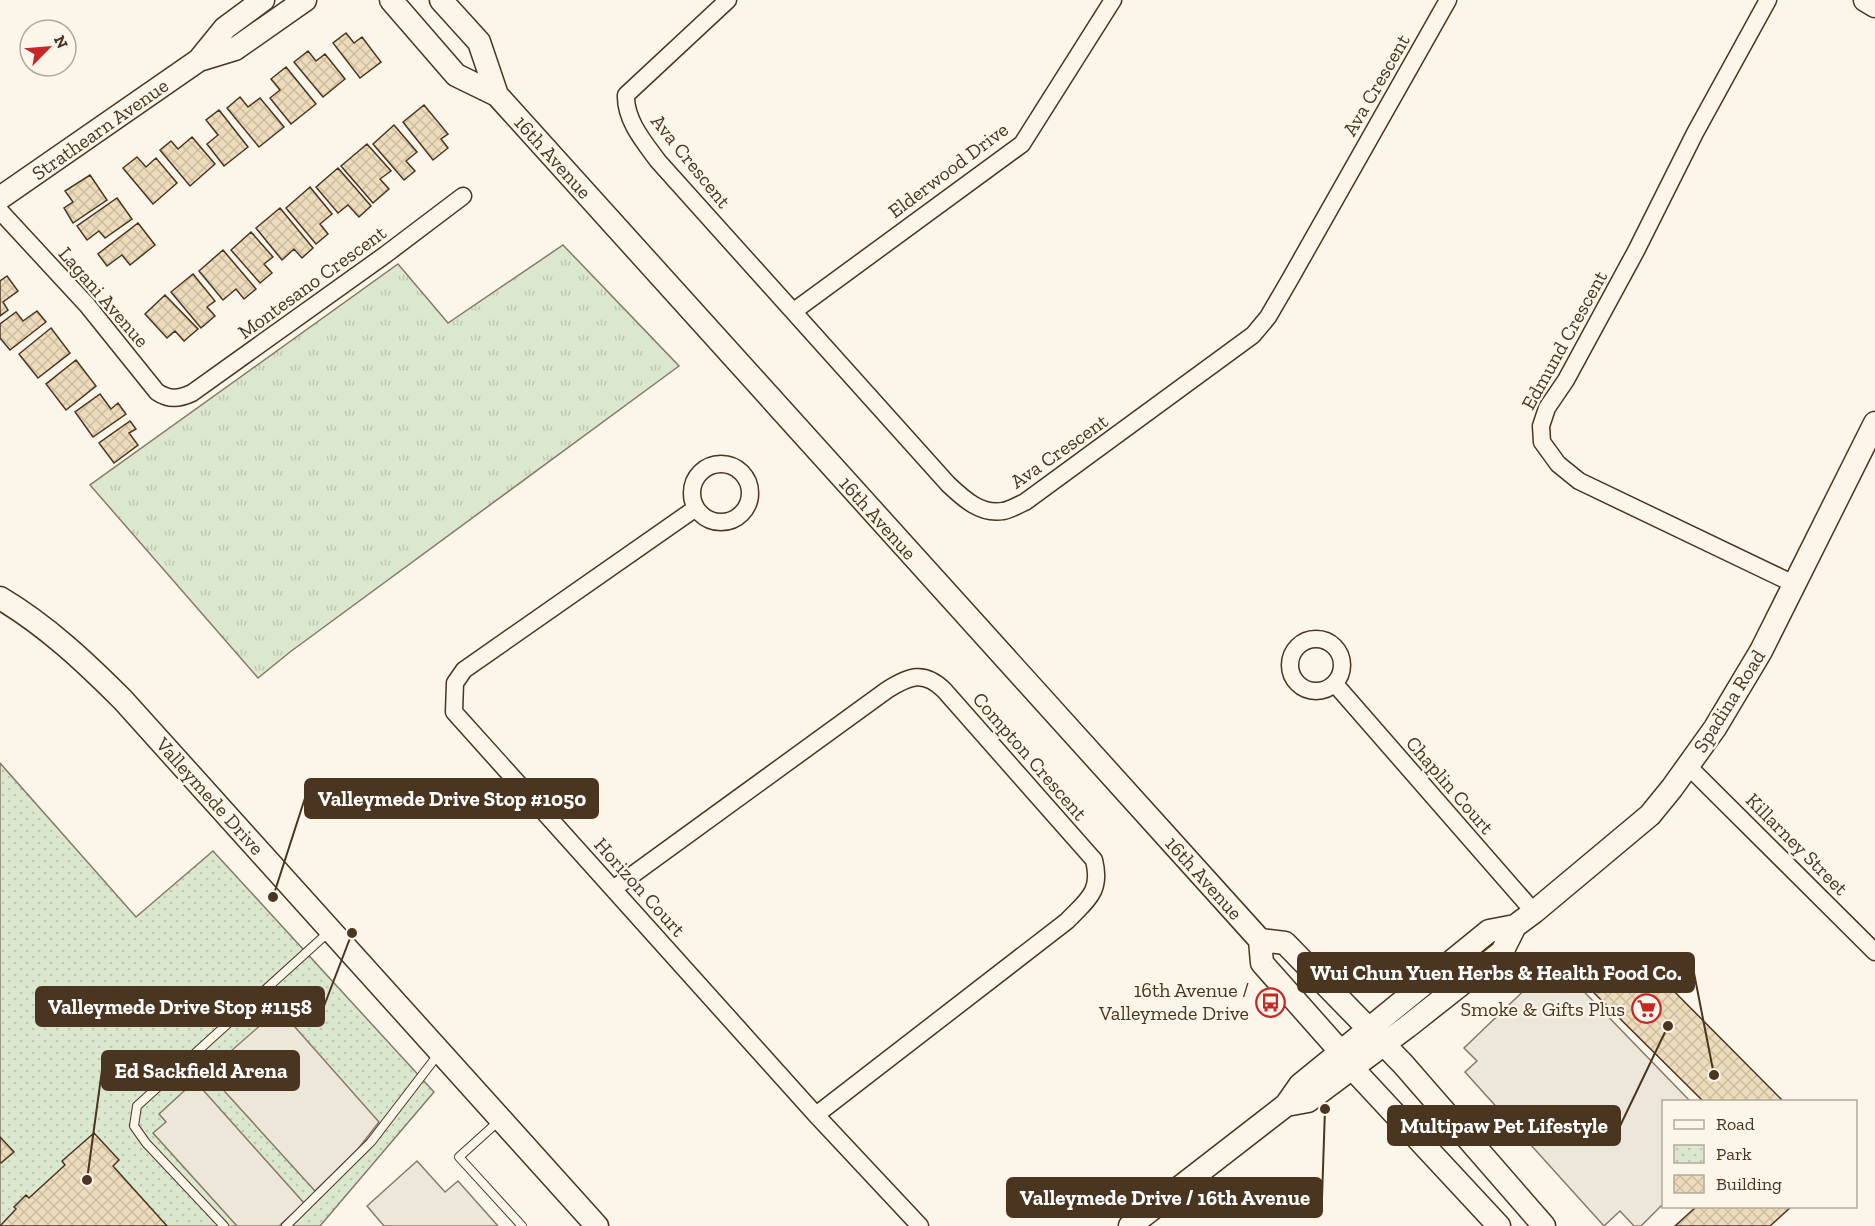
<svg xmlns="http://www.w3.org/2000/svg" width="1875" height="1226" font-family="'Zilla Slab',serif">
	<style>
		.grass { fill: url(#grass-tufts); stroke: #887966; stroke-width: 1.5 }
		.park { fill: url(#park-dots); stroke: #887966; stroke-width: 1.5 }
		.parking { fill: #ede7d9; stroke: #887966; stroke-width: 1.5 }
		.building { fill: url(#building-cross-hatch); stroke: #4a3520; stroke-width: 1.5 }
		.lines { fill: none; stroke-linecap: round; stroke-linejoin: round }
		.lane-casing { stroke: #4a3520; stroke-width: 10 }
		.street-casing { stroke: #4a3520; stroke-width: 19 }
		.secondary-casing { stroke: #4a3520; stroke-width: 25 }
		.lane { stroke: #fbf6e9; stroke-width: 8 }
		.street { stroke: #fbf6e9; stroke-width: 16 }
		.secondary { stroke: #fbf6e9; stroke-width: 22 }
		.labels { text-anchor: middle; stroke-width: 4.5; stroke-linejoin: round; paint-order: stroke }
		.street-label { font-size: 20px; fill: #4a3520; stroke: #fbf6e9 }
		.poi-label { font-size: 20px; fill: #4a3520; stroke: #fbf6e9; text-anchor: end }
		.leader { fill: none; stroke: #4a3520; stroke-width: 2 }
		.callout-dot { fill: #4a3520; stroke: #fbf6e9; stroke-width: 2 }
		.callout { fill: #4a3520; stroke: #4a3520; stroke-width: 2 }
		.callout-label { font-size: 21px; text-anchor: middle; font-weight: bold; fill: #fff }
	</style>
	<defs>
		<pattern id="grass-tufts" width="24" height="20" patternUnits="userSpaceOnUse" patternTransform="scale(1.5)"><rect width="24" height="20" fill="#dce7d0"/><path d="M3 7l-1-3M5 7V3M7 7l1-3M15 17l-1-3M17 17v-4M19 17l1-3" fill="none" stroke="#bec7b2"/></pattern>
		<pattern id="park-dots" width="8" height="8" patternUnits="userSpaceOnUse" patternTransform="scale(1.5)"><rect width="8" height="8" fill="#dce7d0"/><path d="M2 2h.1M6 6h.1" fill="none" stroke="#bec7b2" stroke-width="1.8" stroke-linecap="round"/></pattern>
		<pattern id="building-cross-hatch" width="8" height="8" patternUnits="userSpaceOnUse" patternTransform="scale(1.5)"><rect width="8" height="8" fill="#ecdcbc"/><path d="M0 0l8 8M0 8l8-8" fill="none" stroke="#ccbda1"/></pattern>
	</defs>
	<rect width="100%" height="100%" fill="#fbf6e9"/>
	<path class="grass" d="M563,245l116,121 -389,286 -32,26 -168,-193 308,-221 50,59z"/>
	<path class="park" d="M0,763l136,154 77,-66 221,241 -114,134h-320z"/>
	<path class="parking" d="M1561,968l129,133 -26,1 -1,102 -22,22h-7l-14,-15 -16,15 -139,-154 12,-11 -13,-13 77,-74 10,10z
		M279,1009l100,113 -21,27 -43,42 -108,-119z
		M195,1081l109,122 -25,23h-42l-84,-93 13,-11 -7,-8z
		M417,1161l28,31 13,-11 40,45h-114l-17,-20z"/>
	<path class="building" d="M346,33l8,10 8,-6 19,25 -21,16 -27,-35z
		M308,51l8,10 9,-7 20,25 -22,18 -29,-35z
		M286,67l30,37 -25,20 -21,-26 10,-8 -9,-11z
		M240,97l8,10 12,-9 24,29 -25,20 -32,-39z
		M424,105l24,29 -7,5 7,9 -15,12 -30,-38z
		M219,110l29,37 -24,19 -17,-22 11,-9 -12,-15z
		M394,125l23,27 -11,9 9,10 -11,9 -31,-36z
		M192,137l23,27 -25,22 -30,-36 11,-9 7,8z
		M367,144l24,27 -11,8 9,10 -16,14 -32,-37z
		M137,157l9,10 10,-9 21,25 -24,21 -30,-36z
		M338,168l33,38 -12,11 -11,-12 -10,8 -22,-26z
		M90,175l17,25 -34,23 -9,-15 9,-6 -8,-11z
		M310,187l22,27 -12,10 8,10 -12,10 -30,-36z
		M117,198l15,21 -27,19 -6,-7 -12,9 -10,-14z
		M280,208l33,40 -11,10 -8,-9 -12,11 -26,-32z
		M138,223l17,22 -25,20 -8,-10 -15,11 -9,-12z
		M251,232l22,25 -9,7 8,9 -12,10 -29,-33z
		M223,250l33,39 -12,10 -8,-10 -13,11 -24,-29z
		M193,274l22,27 -8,6 8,9 -14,12 -30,-36z
		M7,276l11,15 -15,11 5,8 -8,6v-35z
		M165,295l33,34 -14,12 -9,-10 -8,7 -22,-24z
		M37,311l9,11 -36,28 -10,-12v-14l16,-12 7,9z
		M51,328l19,25 -32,25 -19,-24z
		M76,360l20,26 -30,24 -20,-26z
		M100,394l11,15 7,-6 8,11 -33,23 -18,-25z
		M130,421l6,8 -7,4 9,12 -24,18 -15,-20z
		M1637,954l147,148h-80l-120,-119 25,-28z
		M94,1133l25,27 -6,6 54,60h-167l16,-17 -2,-2 12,-12 3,3 36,-33 -3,-4z
		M0,1137l14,15 -13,11 -1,-1z
		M1697,1206h95l-22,20h-95z"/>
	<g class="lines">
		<defs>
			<path id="lane" d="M501,1119l-42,38 63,69
				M224,1226l-78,-83 -12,-17 3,-20 194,-176
				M286,1226l85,-84 69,-90"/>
			<path id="street" d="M728,0l-102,95c-1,25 18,47 32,66l290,323c15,14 32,31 55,27 7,-1 15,-6 22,-9l228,-167 15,-18 21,-36 159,-281
				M1768,0l-73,133 -59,118 -70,129 -19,28 -6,18 1,16 16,22 21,17 215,103
				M0,211l87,94 70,87c12,8 22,7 35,1l193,-138 78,-59
				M794,311l228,-167 91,-144
				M692 493a29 29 0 1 1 58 0a29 29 0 1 1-58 0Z
				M696,508l-232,162 -9,13 -1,29 362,403 104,111
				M1290 665a26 26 0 1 1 52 0a26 26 0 1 1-52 0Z
				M1335,684l199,228
				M1688,766l187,186
				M613,889l274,-199c22,-14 37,-20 57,0l150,170c8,32 -7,40 -27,61l-251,194"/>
			<path id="secondary" d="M391,0l65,75 41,20 763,845 2,23 78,88 13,18 146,157
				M441,0l38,42 18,53
				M1865,0l10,6
				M199,60l36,-11 70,-49
				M0,198l199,-138 26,-32 38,-28
				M0,598c47,28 85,64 123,102l474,526
				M1260,940l25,3 118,121 141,162
				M1286,1105l22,-4 99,-74 95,-75 13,-26
				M1130,1226l156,-121 14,-20 189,-154 26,-5 19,-14 116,-97 22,-27 43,-60 46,-77 114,-228"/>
		</defs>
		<use href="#lane" class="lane-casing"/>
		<use href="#street" class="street-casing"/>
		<use href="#secondary" class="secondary-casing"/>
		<use href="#lane" class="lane"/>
		<use href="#street" class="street"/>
		<use href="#secondary" class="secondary"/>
	</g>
	<defs>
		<symbol id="bus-ring" viewBox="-11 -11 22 22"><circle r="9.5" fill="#fbf6e9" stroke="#c62828" stroke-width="1.5"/><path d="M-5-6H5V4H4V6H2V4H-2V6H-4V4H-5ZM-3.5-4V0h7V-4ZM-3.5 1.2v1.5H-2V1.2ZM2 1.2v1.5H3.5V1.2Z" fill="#c62828"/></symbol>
		<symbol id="supermarket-ring" viewBox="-11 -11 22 22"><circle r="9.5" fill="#fbf6e9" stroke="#c62828" stroke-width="1.5"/><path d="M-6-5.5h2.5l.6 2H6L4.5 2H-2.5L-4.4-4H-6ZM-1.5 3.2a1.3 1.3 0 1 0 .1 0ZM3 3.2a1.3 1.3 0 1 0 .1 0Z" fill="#c62828"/></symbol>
	</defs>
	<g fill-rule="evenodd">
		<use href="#bus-ring" x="1254" y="986" width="33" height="33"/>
		<use href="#supermarket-ring" x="1630" y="992" width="33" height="33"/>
	</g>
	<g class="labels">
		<g class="street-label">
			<text transform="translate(1376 85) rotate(-60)" y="7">Ava Crescent</text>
			<text transform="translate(100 129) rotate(-35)" y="7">Strathearn Avenue</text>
			<text transform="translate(553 157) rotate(48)" y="7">16th Avenue</text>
			<text transform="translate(691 161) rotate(51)" y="7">Ava Crescent</text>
			<text transform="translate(948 170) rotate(-37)" y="7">Elderwood Drive</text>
			<text transform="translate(312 282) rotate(-36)" y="7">Montesano Crescent</text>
			<text transform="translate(104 297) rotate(49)" y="7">Lagani Avenue</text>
			<text transform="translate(1564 340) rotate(-61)" y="7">Edmund Crescent</text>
			<text transform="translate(1059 451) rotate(-35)" y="7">Ava Crescent</text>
			<text transform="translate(878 518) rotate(48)" y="7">16th Avenue</text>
			<text transform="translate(1729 701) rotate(-58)" y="7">Spadina Road</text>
			<text transform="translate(1030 756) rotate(49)" y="7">Compton Crescent</text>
			<text transform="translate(1450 785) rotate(49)" y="7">Chaplin Court</text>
			<text transform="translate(210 796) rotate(48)" y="7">Valleymede Drive</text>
			<text transform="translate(1797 844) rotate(45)" y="7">Killarney Street</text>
			<text transform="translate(1204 878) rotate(48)" y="7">16th Avenue</text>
			<text transform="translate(640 887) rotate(48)" y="7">Horizon Court</text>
		</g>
		<g class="poi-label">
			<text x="1249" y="997">16th Avenue /<tspan x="1249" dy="23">Valleymede Drive</tspan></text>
			<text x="1625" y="1016">Smoke &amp; Gifts Plus</text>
		</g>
	</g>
	<path class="leader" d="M273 897L305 798M1714 1075L1694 973M352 933L324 1006M87 1180L102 1070M1668 1026L1620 1126M1325 1109L1322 1198"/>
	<g class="callout-dot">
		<circle cx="273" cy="897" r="6"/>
		<circle cx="1714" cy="1075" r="6"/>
		<circle cx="352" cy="933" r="6"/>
		<circle cx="87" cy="1180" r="6"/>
		<circle cx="1668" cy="1026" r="6"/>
		<circle cx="1325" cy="1109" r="6"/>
	</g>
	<g class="callout">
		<rect x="305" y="779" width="293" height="39" rx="6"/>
		<rect x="1298" y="953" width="396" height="39" rx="6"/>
		<rect x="36" y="987" width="288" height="39" rx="6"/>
		<rect x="102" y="1051" width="197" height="39" rx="6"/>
		<rect x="1388" y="1106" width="232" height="39" rx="6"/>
		<rect x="1007" y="1178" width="315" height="39" rx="6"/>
	</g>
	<g class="callout-label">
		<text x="452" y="806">Valleymede Drive Stop #1050</text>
		<text x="1496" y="980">Wui Chun Yuen Herbs &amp; Health Food Co.</text>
		<text x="180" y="1014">Valleymede Drive Stop #1158</text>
		<text x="201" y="1078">Ed Sackfield Arena</text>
		<text x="1504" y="1133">Multipaw Pet Lifestyle</text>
		<text x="1165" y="1205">Valleymede Drive / 16th Avenue</text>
	</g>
	<rect x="1662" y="1100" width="195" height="108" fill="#fbf6e9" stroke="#b4a999" stroke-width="1.5"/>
	<rect x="1674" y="1120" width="30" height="9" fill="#fbf6e9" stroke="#b4a999" stroke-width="1.5"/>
	<text x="1716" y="1130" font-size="18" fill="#4a3520">Road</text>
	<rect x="1674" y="1145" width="30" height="18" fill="url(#park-dots)" stroke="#b4a999" stroke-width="1.5"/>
	<text x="1716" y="1160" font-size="18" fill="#4a3520">Park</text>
	<rect x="1674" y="1175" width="30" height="18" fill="url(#building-cross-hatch)" stroke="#b4a999" stroke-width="1.5"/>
	<text x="1716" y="1190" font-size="18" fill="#4a3520">Building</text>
	<g transform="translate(48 48) rotate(65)"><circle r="28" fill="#fbf6e9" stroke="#b4a999" stroke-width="1.5"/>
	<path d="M0-4.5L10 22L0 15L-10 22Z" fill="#c62828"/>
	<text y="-9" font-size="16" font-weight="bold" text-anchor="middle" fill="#4a3520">N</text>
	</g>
</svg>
